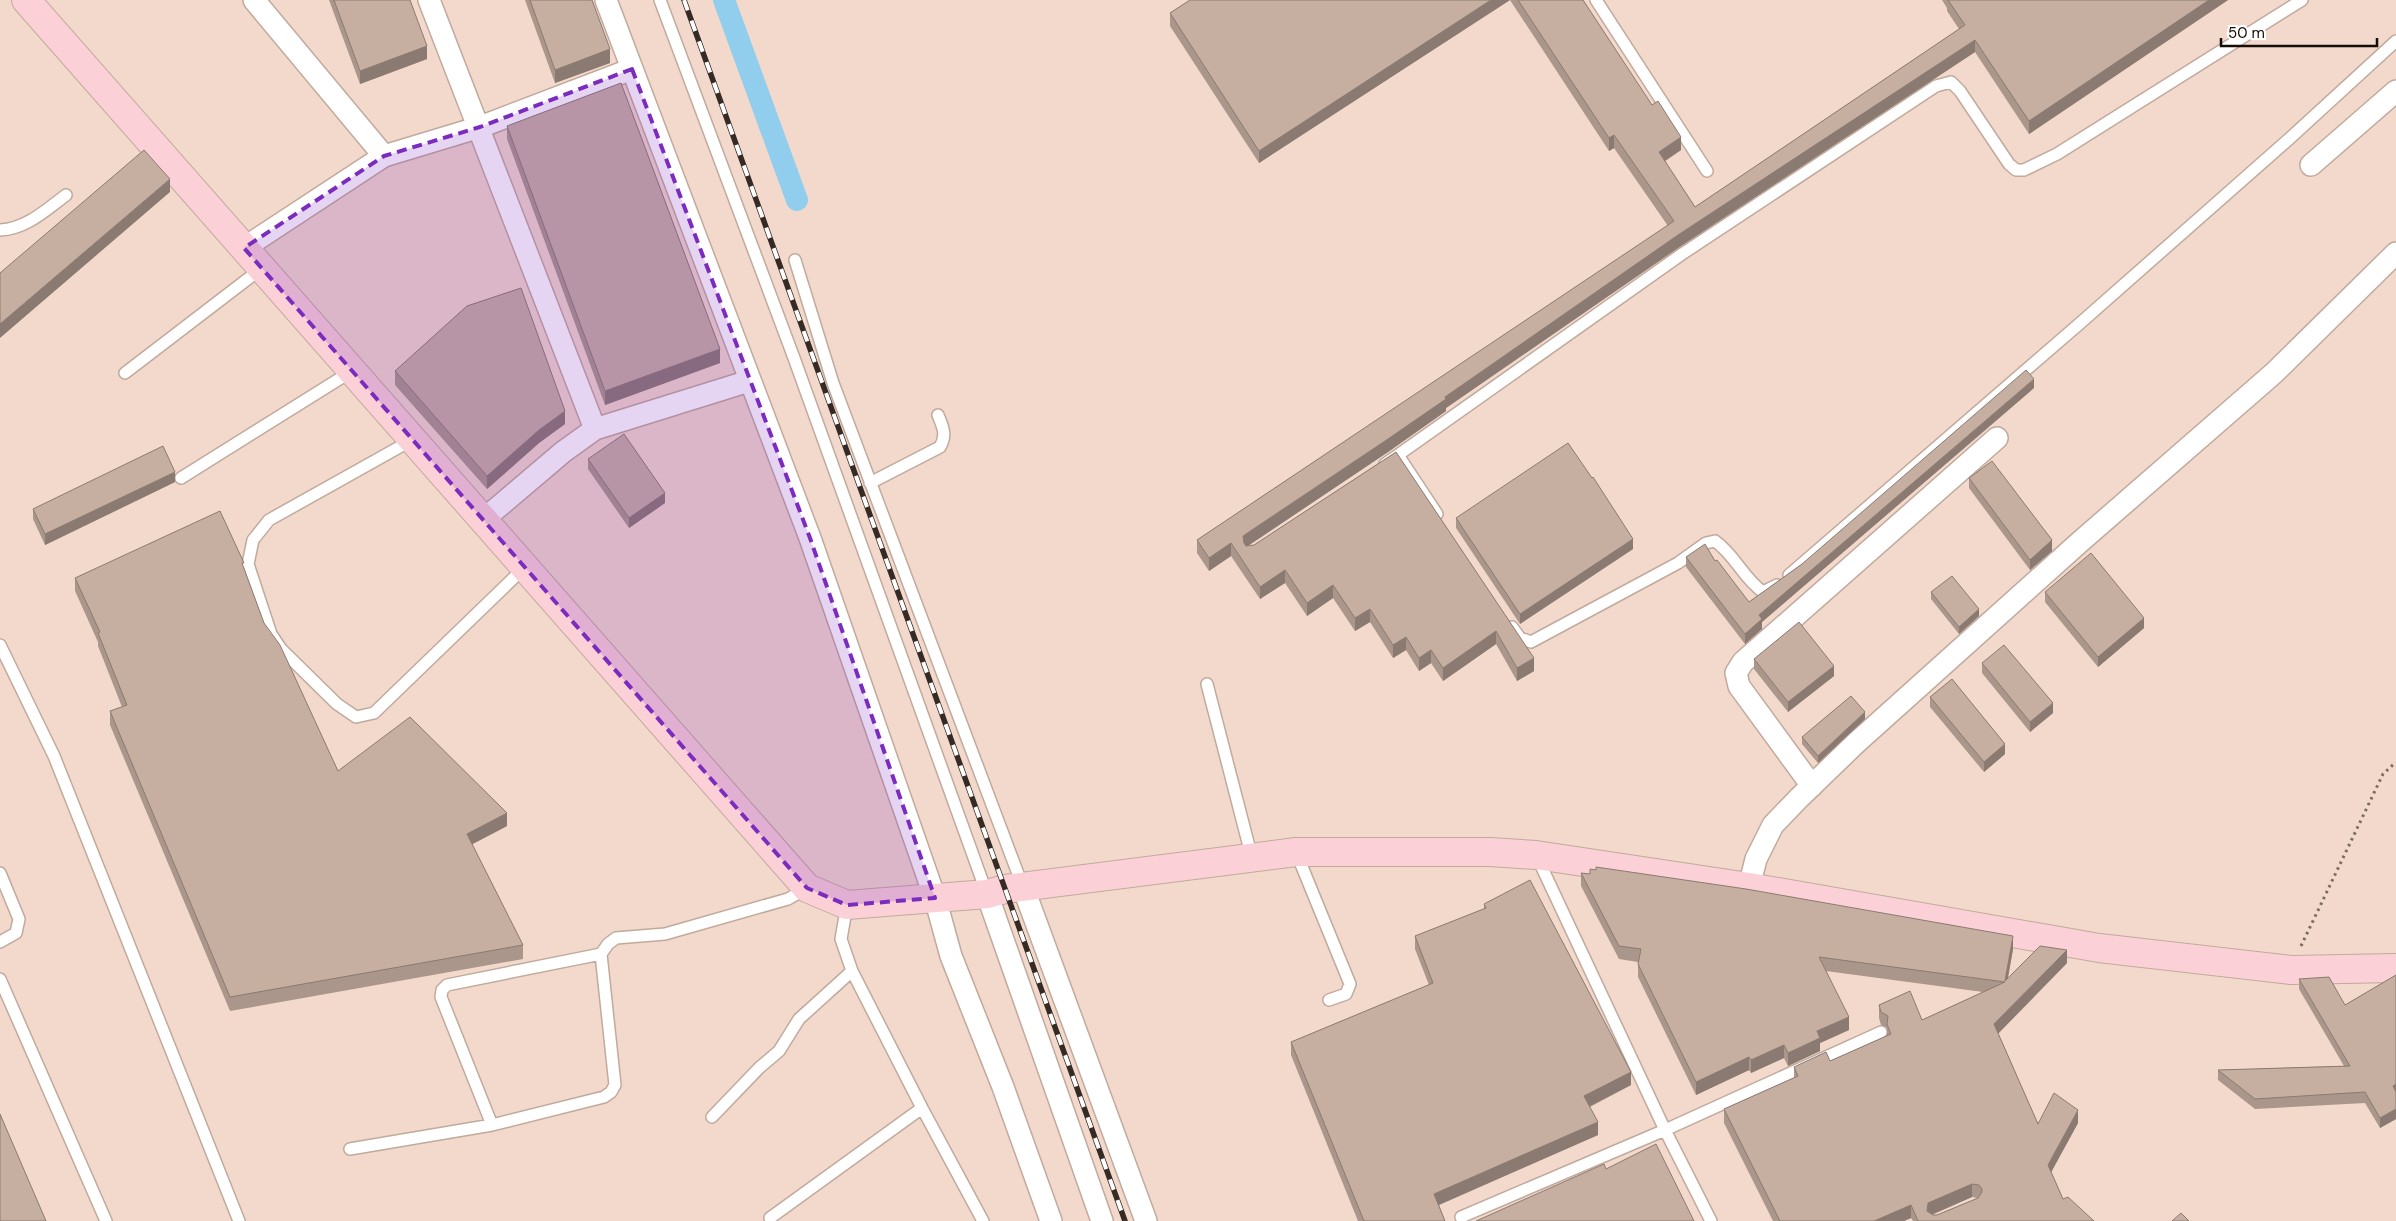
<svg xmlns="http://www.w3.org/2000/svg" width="2396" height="1221" font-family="'DM Sans',sans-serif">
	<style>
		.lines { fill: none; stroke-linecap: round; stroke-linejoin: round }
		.canal { stroke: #91ceed; stroke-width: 22 }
		.lane-casing { stroke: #c1aa9c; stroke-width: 14 }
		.street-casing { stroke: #c1aa9c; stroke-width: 24 }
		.secondary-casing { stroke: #c1aa9c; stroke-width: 30 }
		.path { stroke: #7b6b62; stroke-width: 3; stroke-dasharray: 2.5 4; stroke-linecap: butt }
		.lane { stroke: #fff; stroke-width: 11 }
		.street { stroke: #fff; stroke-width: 21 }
		.secondary { stroke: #fbd0d6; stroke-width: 28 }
		.rail-casing { stroke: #352a24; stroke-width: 5.5 }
		.rail { stroke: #fff; stroke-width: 4; stroke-dasharray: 11; stroke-linecap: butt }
		.wall { fill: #aa968a; fill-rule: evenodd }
		.shaded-wall { fill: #8b7a71 }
		.building { fill: #c6afa1; stroke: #8b7a71; fill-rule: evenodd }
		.marked { fill: #7b2cbf; fill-opacity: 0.2; stroke: #7b2cbf; stroke-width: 4; stroke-dasharray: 10 6; stroke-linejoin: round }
	</style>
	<rect width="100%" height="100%" fill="#f2d9cb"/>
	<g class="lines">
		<path class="canal" d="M724,0l73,200"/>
		<defs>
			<path id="lane" d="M660,0l134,358 193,536
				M1596,0l111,171
				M0,230c26,-1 46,-20 66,-35
				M795,260l38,123 190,504
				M125,373l137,-105
				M412,440l-143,80 -16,20 -5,24 23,70 10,15 56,55 19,13 18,-4 151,-146
				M1398,455l284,-201 254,-168 15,-4 9,9 49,73 7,6h8l33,-16 245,-154
				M1385,464l13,-9 39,59
				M181,478l171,-107
				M870,483l70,-36c7,-12 3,-20 -2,-32
				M1789,575l289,-250 211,-186 107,-98
				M1512,627l8,11 11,4 147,-79 28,-20 9,-2c20,14 28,37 48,51l14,-7
				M0,645l54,111 185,465
				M1207,684l45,174
				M1296,852l54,132 -4,10 -17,6
				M1537,857l128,273 46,91
				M0,873l19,46 -3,14 -16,9
				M847,905l-6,34 11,32 70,137 61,113
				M0,979l106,242
				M712,1117l47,-49 20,-17 20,-32 53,-48
				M492,1125l-51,-128 1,-7 5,-5 154,-31
				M350,1149l142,-24 112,-28 7,-5 4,-7 -14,-131 7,-10 8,-6 49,-4 123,-35 19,-11
				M1461,1217l204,-87 216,-98
				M770,1218l152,-110"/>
			<path id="street" d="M254,0l130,156
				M429,0l166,429
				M606,0l204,538 125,360 16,58 52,131 48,134
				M2311,165l85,-74
				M244,248l140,-92 96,-29 152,-58
				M483,520l80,-68 32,-23 154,-48
				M1812,786l-73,-100 -3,-13 7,-11 254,-224
				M1023,887l123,334
				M1749,887l7,-28 17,-34 26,-27 57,-55 225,-202 193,-168 122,-120
				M987,894l115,327"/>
			<path id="secondary" d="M26,0l781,888 40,17 140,-11 18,-5 291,-37h194l46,3 213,32 350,61 192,22 105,-2"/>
		</defs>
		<use href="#lane" class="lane-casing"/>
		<use href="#street" class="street-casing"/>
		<use href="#secondary" class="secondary-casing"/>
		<path class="path" d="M2301,946l82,-172 13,-12"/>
		<use href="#lane" class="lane"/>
		<use href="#street" class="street"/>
		<use href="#secondary" class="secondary"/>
		<defs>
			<path id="rail" d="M684,0l441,1221"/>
		</defs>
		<use href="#rail" class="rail-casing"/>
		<use href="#rail" class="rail"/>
	</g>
	<path class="wall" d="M329,0h81l17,59 -67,25z
		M525,0h67l18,63 -55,20z
		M1190,0h393l98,150 -16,11 30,46 264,-178 -12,-18v-3l-5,-8h286l-199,134 -54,-82 -297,196 -232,160v3l-58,41 -140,94 6,-1 142,-93 138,219 -17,10 -21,-37 -53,37 -12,-18 -12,8 -13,-21 -13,8 -23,-36 -15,9 -22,-33 -26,18 -22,-33 -25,16 -29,-43 -22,15 -12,-18v-13l471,-314 -54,-78 -5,3 -99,-151 -251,163 -89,-137v-13z
		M507,126l213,237 -115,42 -98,-266z
		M395,371l170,53 -26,19 -52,46 -92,-104z
		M2034,388l-272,234v7l-17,15 -59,-77v-10l29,4 34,41 53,-38z
		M588,459l77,44 -36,25 -41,-59z
		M1969,478l83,73 -22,19 -61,-82z
		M175,482l-130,63 -12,-26v-10z
		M1456,518l177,31 -113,75 -64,-96z
		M244,568l20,55 74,148 169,55 -35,18 51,101v14l-293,52 -120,-286v-14l12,-4 -24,-61v-4l-23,-51v-13z
		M1931,592l48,24 -20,18 -28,-35z
		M2045,592l99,36 -46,39 -53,-65z
		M1754,659l80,17 -46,36 -34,-43z
		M1982,663l71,50 -23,19 -48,-59z
		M1930,697l75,57 -21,18 -54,-65z
		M1865,719l-47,44 -16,-19v-7z
		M1581,873l432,76 -5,29 59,-15 -69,70 40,91 40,-1 -27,49 12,27 31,22h-181l-2,-3 -7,3h-131l-49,-98v-14l70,-31v-11l36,-6 57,-25v-8l-6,-3 -2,-7v-13l43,15 61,-28 -157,-21 23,59 -29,13v8l-32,15 -4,-8 -33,15 -2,-3 -53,25 -58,-118v-15l-19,-3 -38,-73zM1972,1197l6,1 -41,17h-5z
		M1484,904l147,181 -41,22 8,28 -159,70 6,16h-87l-67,-166v-13l138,-57 -14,-36v-13l69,-27z
		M2396,975v144l-16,9 -15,-25 -110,6 -37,-29v-10l126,-4 -45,-77v-10l46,26z"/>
	<path class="shaded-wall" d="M1491,0h19l-251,163v-12z
		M2209,0h19l-199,134v-13z
		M1975,40v12l-297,196 -232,160v3l-58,41 -145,97v-13l435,-301z
		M427,46v13l-67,25v-13z
		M610,49v14l-55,20v-13z
		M1614,135v13l-5,3v-13z
		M1681,137v13l-22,15v-13z
		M170,179v13l-170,146v-14z
		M720,349v14l-115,42v-14z
		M2034,379v9l-272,234v7l-17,15v-10l14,-19z
		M565,411v13l-26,19 -52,46v-13l52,-46z
		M175,472v10l-130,63v-11z
		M665,493v10l-36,25v-10z
		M1633,539v10l-113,75v-10z
		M2052,540v11l-22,19v-10z
		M1231,543v13l-22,15v-13z
		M1285,570v13l-25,16v-12z
		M1333,585v13l-26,18v-13z
		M1370,609v13l-15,9v-13z
		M1979,609v7l-20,18v-7z
		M2144,618v10l-46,39v-10z
		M1496,631v13l-53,37v-13z
		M1406,637v13l-13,8v-13z
		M1431,650v13l-12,8v-13z
		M1534,658v13l-17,10v-13z
		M1834,666v10l-46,36v-10z
		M2053,703v10l-23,19v-10z
		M1865,712v7l-47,44v-7z
		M2005,744v10l-21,18v-10z
		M507,813v13l-40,21v-13z
		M2013,936v13l-8,44v-12z
		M2067,950v13l-73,75v-14z
		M1849,1017v13l-29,13v8l-32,15v-13l29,-22z
		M1784,1045v13l-33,15v-13z
		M1749,1057v13l-53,25v-13z
		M1631,1072v13l-47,24v-13z
		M2396,1084v10l-3,-8z
		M2396,1109v10l-16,9v-10z
		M2078,1110v13l-30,55v-13z
		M1598,1122v13l-164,72v-13z
		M1972,1184v13l-44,19 -1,-5 1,-8z
		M1911,1205v13l-7,3h-30z"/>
	<path class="building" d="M334,0h76l17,46 -67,25z
		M530,0h62l18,49 -55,21z
		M1190,0h301l-232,151 -89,-138z
		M1518,0h65l69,105 6,-4 23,36 -22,15 36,55 270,-182 -17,-25h261l-180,121 -54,-81 -297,195 -233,162 1,2 -58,40 -145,97 1,7 2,3 8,-1 142,-93 138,206 -17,10 -21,-37 -53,37 -12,-18 -12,8 -13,-21 -13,8 -23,-36 -15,9 -22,-33 -26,18 -22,-33 -25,17 -29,-44 -22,15 -12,-18 477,-319 -60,-86 -5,3z
		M621,83l99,266 -115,42 -98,-265z
		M144,150l26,29 -170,145v-51z
		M521,288l44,123 -26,19 -52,46 -92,-105 72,-65z
		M2026,370l8,9 -275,236 3,4 -17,15 -59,-77 19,-13 10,17 2,-1 32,42 53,-38z
		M624,434l41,59 -36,25 -41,-59z
		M1568,443l24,35 1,-1 40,62 -113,75 -64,-96z
		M163,446l12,26 -130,62 -12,-25z
		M1992,461l60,79 -22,20 -61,-82z
		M220,511l24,52h-2l22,60 16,22 58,126 72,-54 97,96 -40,21 56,111 -293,52 -120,-286 17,-6 -29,-72 2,-1 -25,-54z
		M2091,553l53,65 -46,39 -53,-65z
		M1952,576l27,33 -20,18 -28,-35z
		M1799,622l35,44 -46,36 -34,-43z
		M2004,645l49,58 -23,19 -48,-59z
		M1952,679l53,65 -21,18 -54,-65z
		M1851,696l14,16 -47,44 -16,-19z
		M1596,867l150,22 267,47 -8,45 35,-35 27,4 -73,74 44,100 16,-31 24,17 -30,55 15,34 5,-2 26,24h-176l-7,-16 -37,16h-94l-56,-112 74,-33 -4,-9 32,-15 4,9 61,-27 -4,-10 1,-8 -7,-4 -2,-7 31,-14 12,29 83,-38 -186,-25 30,60 -32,14 3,7 -32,15 -4,-8 -33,15 -2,-3 -53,25 -58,-118 3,-15 -22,-3 -38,-73 9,1v-5l6,1zM1972,1184l7,1 3,4v3l-4,6 -41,17h-4l-6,-4 1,-8z
		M1530,880l101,192 -47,24 14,26 -164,72 11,27h-81l-73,-179 142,-59 -18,-47 71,-28 -2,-4z
		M2396,975v109l-3,2 3,6v17l-16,9 -15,-26 -110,7 -37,-29 132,-4 -51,-87 30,-2 16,28z
		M0,1114l46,107h-46z
		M1656,1144l38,77h-218l128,-57 2,5z
		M2181,1213l8,8h-17z"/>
	<path class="marked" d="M632,69l178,469 125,360 -88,7 -40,-17 -563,-640 140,-92 96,-29z"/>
	<path d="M2221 38v8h156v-8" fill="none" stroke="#150d08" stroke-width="2.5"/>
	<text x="2228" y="38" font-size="15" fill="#150d08" stroke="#ffffff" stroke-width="4" paint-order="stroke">50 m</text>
</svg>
